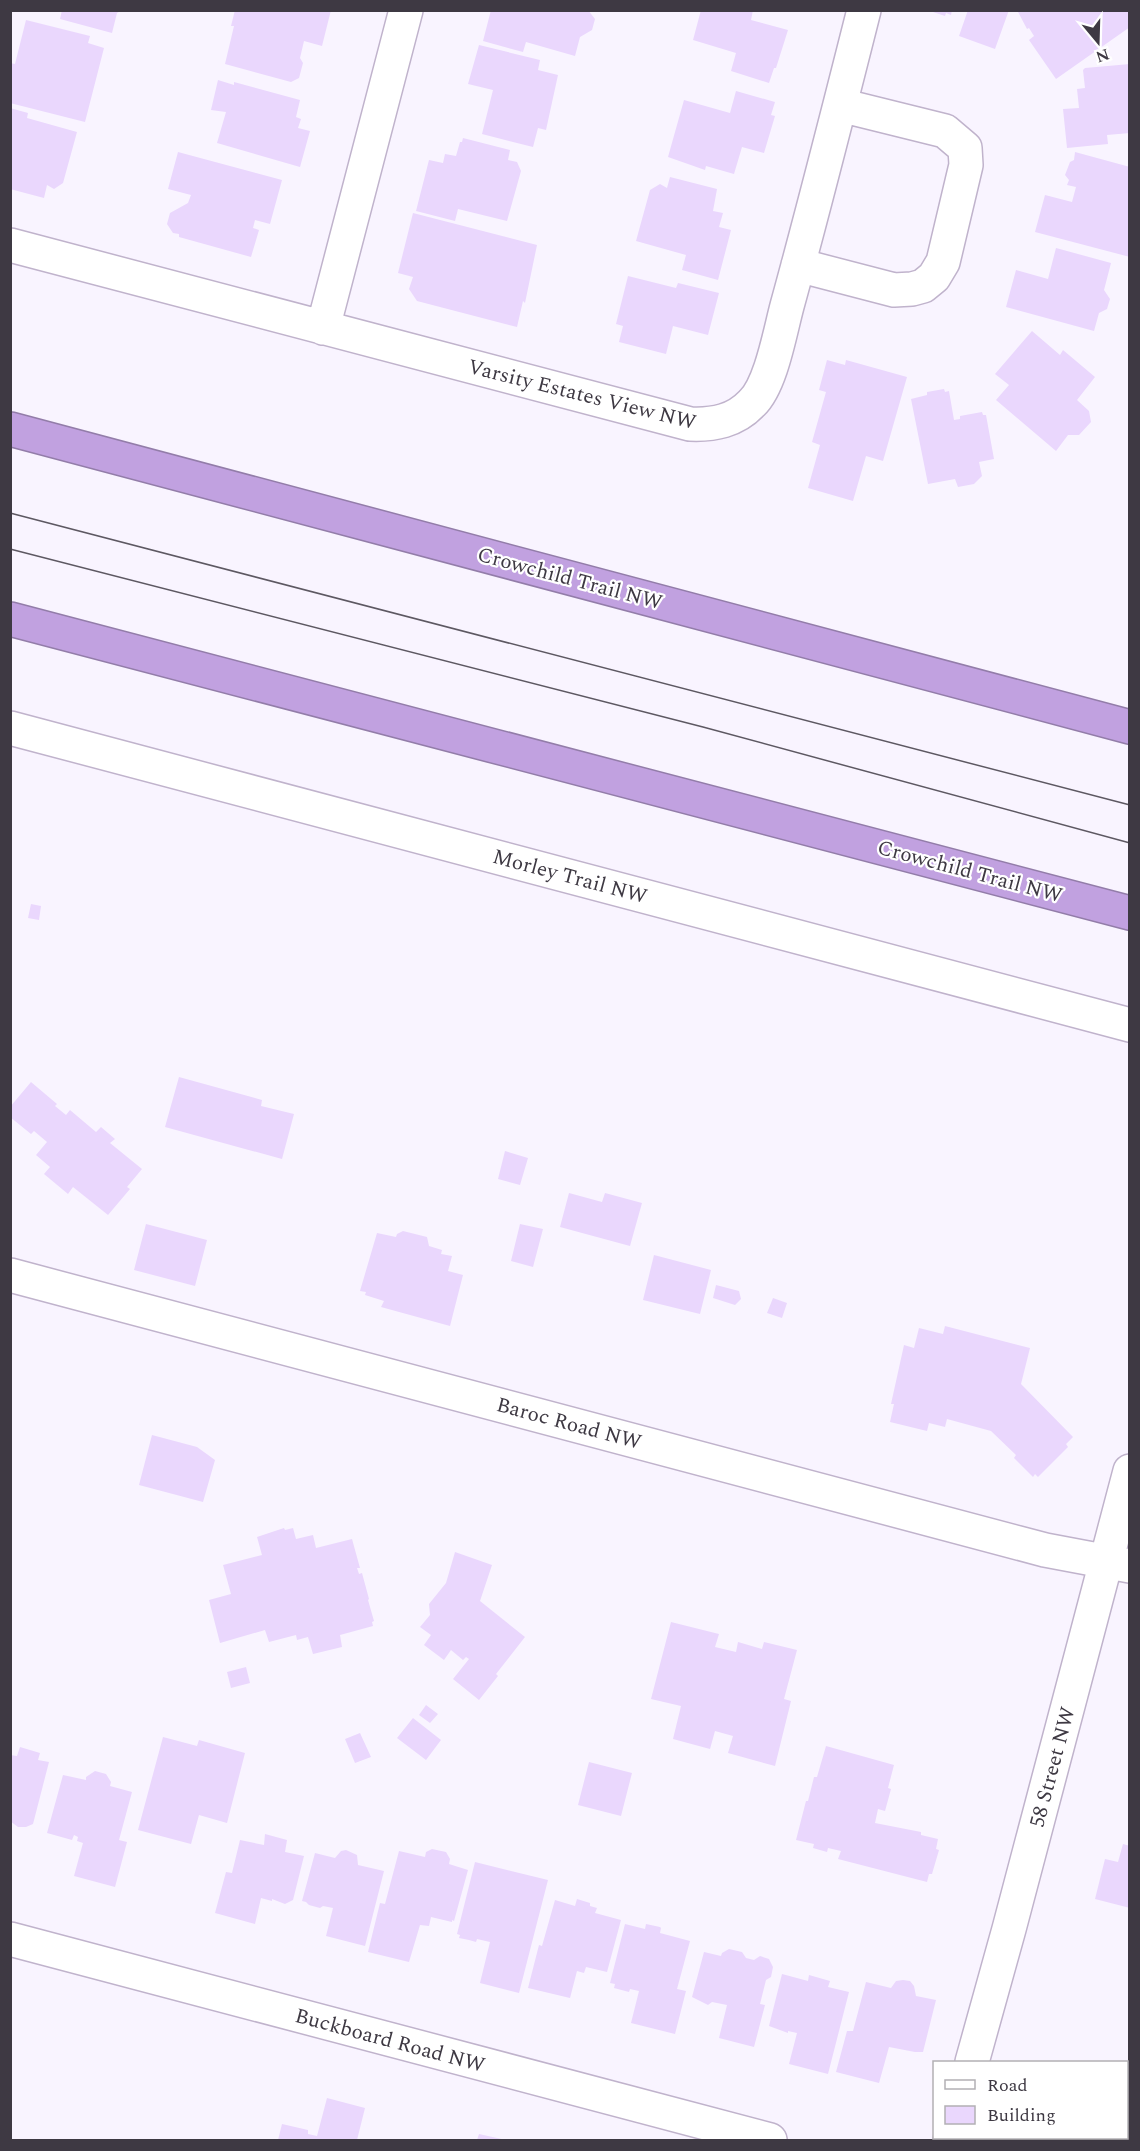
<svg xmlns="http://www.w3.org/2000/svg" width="1140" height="2151" font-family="Spectral,serif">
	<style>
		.building { fill: #ead7fd }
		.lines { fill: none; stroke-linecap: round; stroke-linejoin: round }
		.minor-casing { stroke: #c0b3cc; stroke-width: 36 }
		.highway-casing { stroke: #937da9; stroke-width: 36 }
		.minor { stroke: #fff; stroke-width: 33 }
		.highway { stroke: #c1a1e0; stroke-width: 33 }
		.tram { stroke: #5d5862; stroke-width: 1.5 }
		.labels { text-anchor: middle; stroke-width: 4.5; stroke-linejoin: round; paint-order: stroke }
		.street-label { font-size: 21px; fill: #3e3943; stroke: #fff }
	</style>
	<rect width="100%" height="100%" fill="#f9f4ff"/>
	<path class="building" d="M62,10h60l-5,3 -5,20 -52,-14z
		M235,10h96l-9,36 -18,-5 -4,17 3,5 -4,15 -8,4 -66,-18 9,-38h-3z
		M491,10h97l7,9 -3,11 -12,7 -5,19 -49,-14 -3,10 -40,-11z
		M701,10h52l-2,10 37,10 -12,38h-2l-5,15 -38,-12 5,-18 -43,-13z
		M940,10h12l-1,5 -5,-2 -1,3 -15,-5z
		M968,10h41l-14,39 -36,-13z
		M1017,10h113v17l-74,52 -27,-39 5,-4 -5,-8 -2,1z
		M26,20l64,16 -2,7 16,5 -19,74 -75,-19v-40l5,1z
		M479,45l61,15 -2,10 20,5 -12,55 -8,-2 -5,19 -51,-13 11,-44 -25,-6z
		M1130,64v69l-23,2 1,9 -41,4 -4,-39 16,-1 -2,-19 8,-1 -2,-18 2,-2z
		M218,80l16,5v-3l66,18 -4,17 5,2 -3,9 12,3 -10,36 -83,-24 9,-31 -15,-2z
		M736,91l39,11 -4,13 4,1 -11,37 -22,-6 -8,27 -28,-8 -1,4 -37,-13 16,-57 46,13z
		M10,108l18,5 -1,5 50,14 -14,51 -9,6 -7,-4 -3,13 -34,-9z
		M463,138l47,12 -2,10 9,2 4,9 -14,50 -49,-12 -3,12 -39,-10 13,-51 14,3 2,-9 11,2 4,-14h2z
		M178,152l104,28 -12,44 -15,-4 -2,8 6,2 -8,27 -72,-20v-3l-6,-1 -6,-9 3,-11 18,-10 3,-8 -23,-6z
		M1075,152l55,15v90l-95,-25 10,-37 27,7 4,-15 -9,-2 2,-5 -4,-5 5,-13 4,-2z
		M670,177l47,12 -4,22 10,2 -4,14 12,3 -13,50 -36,-10 4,-15 -50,-14 14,-51 10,-6 7,4z
		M413,213l124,32 -12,58 -2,-2 -6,26 -100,-26 -8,-12 4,-12 -15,-4z
		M1056,248l55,15 -7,27 6,9 -3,10 -8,4 -5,18 -88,-24 10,-37 32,9z
		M628,276l48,12 2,-5 41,10 -11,42 -35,-9 -7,28 -47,-12 4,-16 -7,-2z
		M1032,331l28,24 3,-5 32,27 -18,23 12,11 2,11 -12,13h-11l-12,16 -60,-51 13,-15 -14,-11z
		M827,360l18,5 1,-5 61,17 -24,84 -17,-5 -13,45 -45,-13 12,-43 -8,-3 14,-50 -7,-2z
		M944,389l1,3 4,-1 5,29 6,-1v-3l22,-4 1,3h3l8,44 -15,3 3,14 -8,8 -16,3 -3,-8 -27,5 -17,-85 16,-4v-3z
		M31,904l10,2 -2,14 -11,-2z
		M179,1077l83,23 -1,6 33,8 -12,45 -117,-32z
		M31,1082l26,22 -2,2 11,9 4,-5 26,22 5,-5 14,12 -5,4 32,26 -15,18 3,2 -22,26 -35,-28 -5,7 -24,-20 6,-7 -14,-12 11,-13 -13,-11 -3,3 -21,-17v-10z
		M505,1151l23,7 -8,27 -22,-6z
		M569,1193l33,9 3,-9 37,10 -12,43 -70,-19z
		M146,1224l61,16 -12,46 -61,-16z
		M520,1224l23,5 -10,38 -22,-6z
		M403,1231l24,6 2,9 13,4 -1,4 11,2 -4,15 15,4 -13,51 -69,-19 3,-6 -19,-6 1,-3 -6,-1 17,-58 19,4 1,-3z
		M654,1255l57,15 -11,44 -57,-14z
		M716,1285l23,6 2,8 -6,6 -22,-7z
		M773,1298l14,5 -5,15 -15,-5z
		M945,1326l85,22 -9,36 52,53 -7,7 2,3 -30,30 -3,-3 -2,3 -19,-19 2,-3 -25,-24 -44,-12 -2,8 -16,-4 -2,8 -37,-9 4,-18h-3l13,-59 10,3 5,-20 24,6z
		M152,1435l45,12 18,13 -12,42 -64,-17z
		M284,1528l1,2 8,-2 3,11 17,-4 3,13 36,-9 8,29h-3l2,6 3,-1 7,26 -1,1 6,21 -2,1 1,4 -33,9 2,12 -29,7 -5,-17 -11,3 -1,-5 -27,7 -4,-12 -45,13 -11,-43 22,-6 -8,-29 39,-10 -5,-18z
		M455,1552l37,13 -12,36 45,36 -29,37 2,2 -19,24 -26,-21 16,-20 -3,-2 -3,3 -12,-10 -7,10 -20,-15 7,-10 -11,-8 10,-12 -1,-11 17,-21z
		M671,1622l48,12 -4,13 21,5 2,-10 24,7 2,-7 33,8 -13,49 7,2 -16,65 -47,-13 5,-17 -18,-5 -5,18 -37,-10 8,-33 -30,-7z
		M246,1667l4,16 -19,5 -4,-16z
		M426,1705l12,9 -8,9 -11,-8z
		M413,1718l28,22 -15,20 -29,-22z
		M360,1733l11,24 -16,6 -10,-24z
		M163,1737l34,9 2,-6 46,13 -18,70 -28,-8 -8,29 -53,-14z
		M826,1746l68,19 -6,23 3,1 -6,22 -7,-2 -3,14 46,9v3l17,4 -2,10 3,1 -7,24h-3l-2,8 -89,-23 3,-8 -13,-3 -1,4 -14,-4 1,-4 -18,-4 10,-39h2l6,-24h3z
		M20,1747l20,6 -2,7 11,2 -16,62 -7,3h-8l-8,-6v-66l7,1z
		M589,1762l43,11 -11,43 -43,-11z
		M95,1771l11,3 5,8 -1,4 22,6 -13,48 8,2 -12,45 -41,-11 9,-33 -6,-2 1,-4 -4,-2 -2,5 -25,-7 16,-58 23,5v-3z
		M265,1834l22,6 -2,12 19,4 -11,44 -8,4 -13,-5v2l-11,-3 -6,26 -40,-11 11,-41 6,1 8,-33 24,5z
		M1123,1844l7,2v62l-35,-9 10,-40 13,3z
		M432,1849l14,3 4,7 -1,5 19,6 -14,51 -2,-1v2l-21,-5 -2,9 -9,-1 -11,37 -41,-10 12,-49 5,1 14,-53 26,6 1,-5z
		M346,1850l11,5 1,10 26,6 -19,75 -39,-10 7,-28 -10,-2 -3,2 -11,-3 -3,-3 -4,-1 13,-48 20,5 6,-7z
		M475,1862l73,18 -29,113 -39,-10 10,-41 -13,-3 -1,3 -7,-2 -10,-2 1,-3 -3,-1z
		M577,1899l13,4v3l7,2 -2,5 26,7 -14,52 -21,-5 -2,6 -7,-2 -7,27 -42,-10 11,-43 3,1 13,-46 20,6z
		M625,1924l20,5 1,-5 14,3 1,1 -1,5 30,8 -13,48 9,2 -11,43 -44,-11 8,-32 -9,-2 -1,3 -15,-4 1,-4 -5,-1z
		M729,1949l13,3 4,6 8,2 6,-4 9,3 4,8 -2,10 -5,3 -6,24 5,1 -11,42 -35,-9 8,-33 -15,-3 -4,3 -16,-8 12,-45 17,4 1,-3z
		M782,1974l26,7 1,-6 21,6 -2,6 21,5 -21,82 -39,-10 8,-31 -9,-2v2l-19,-7z
		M903,1980l7,1 4,5 2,10 20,4 -13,52h-8l-26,-5 -10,36 -43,-11 11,-41h6l13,-49 25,6 5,-7z
		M327,2098l38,10 -8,32h-79l4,-16 26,6v4l9,2z
		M479,2134l27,6h-29z"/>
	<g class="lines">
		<defs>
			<path id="minor" d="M10,245l680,179c24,1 45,-3 62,-21 19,-18 28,-71 35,-97 27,-98 52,-197 77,-296
				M798,265l96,25 18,-1 11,-3 11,-9 9,-15 23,-97 -1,-17 -20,-17 -105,-26
				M323,328l83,-318
				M10,728l1120,297
				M10,1275l1035,275 85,16
				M10,1939l760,201
				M972,2062l37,-133 121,-458
				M950,2140l1,-2"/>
			<path id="highway" d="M10,429l1120,298
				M10,619l1120,294"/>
		</defs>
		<use href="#minor" class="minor-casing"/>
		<use href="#highway" class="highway-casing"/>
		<use href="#minor" class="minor"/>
		<use href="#highway" class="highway"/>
		<path class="tram" d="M10,513l1120,292
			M10,549l693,178 427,116"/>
	</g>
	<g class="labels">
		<g class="street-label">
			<text transform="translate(582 394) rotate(14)" y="7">Varsity Estates View NW</text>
			<text transform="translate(570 578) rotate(15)" y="7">Crowchild Trail NW</text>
			<text transform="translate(970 871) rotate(15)" y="7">Crowchild Trail NW</text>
			<text transform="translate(570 876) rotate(15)" y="7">Morley Trail NW</text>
			<text transform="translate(569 1423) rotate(15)" y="7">Baroc Road NW</text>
			<text transform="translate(1052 1767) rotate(-75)" y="7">58 Street NW</text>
			<text transform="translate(390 2040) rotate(15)" y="7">Buckboard Road NW</text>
		</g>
	</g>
	<rect width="1140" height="2151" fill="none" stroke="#3e3943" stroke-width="24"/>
	<rect x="933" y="2061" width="195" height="78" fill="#ffffff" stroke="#b2b0b4" stroke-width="1.5"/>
	<rect x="945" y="2080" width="30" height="9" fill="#ffffff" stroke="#b2b0b4" stroke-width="1.5"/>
	<text x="987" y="2091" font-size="18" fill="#3e3943">Road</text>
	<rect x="945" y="2106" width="30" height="18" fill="#ead7fd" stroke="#b2b0b4" stroke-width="1.5"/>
	<text x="987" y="2121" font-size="18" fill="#3e3943">Building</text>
	<g transform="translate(1098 42) rotate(161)" stroke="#ffffff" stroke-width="4.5" paint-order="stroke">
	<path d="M0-4.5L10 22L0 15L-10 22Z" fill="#3e3943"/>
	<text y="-9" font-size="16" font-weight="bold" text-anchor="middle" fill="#3e3943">N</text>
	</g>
</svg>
